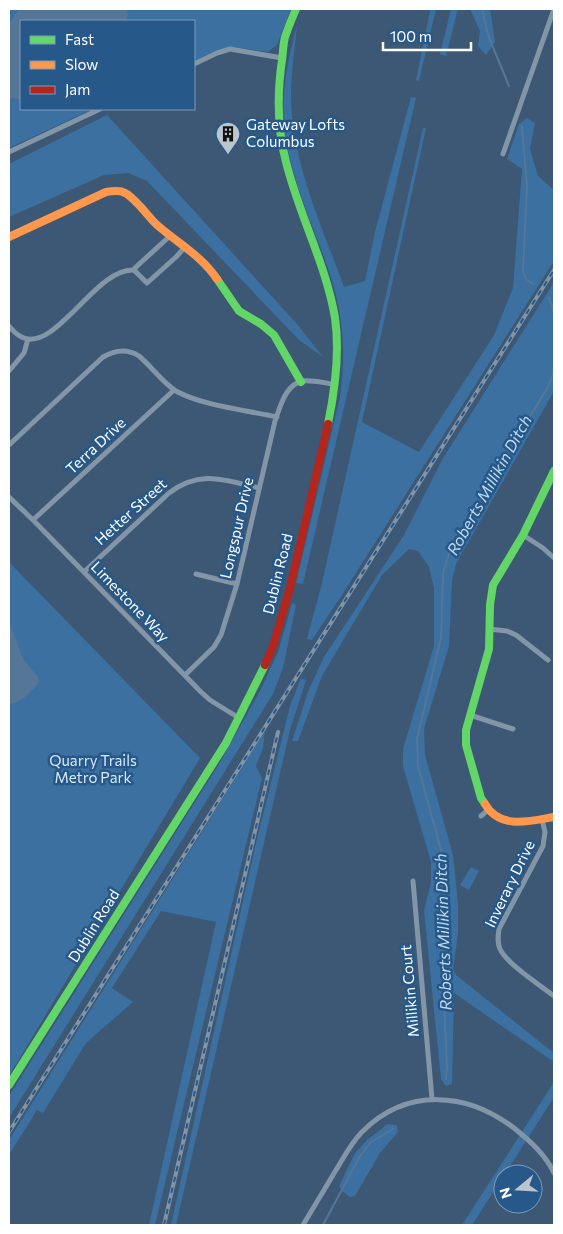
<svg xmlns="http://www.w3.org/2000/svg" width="563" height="1234" font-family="Commissioner,sans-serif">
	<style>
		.green { fill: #3b70a0 }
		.water { fill: #557697 }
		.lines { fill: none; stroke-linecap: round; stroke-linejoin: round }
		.stream { stroke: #557697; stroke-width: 2 }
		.street { stroke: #8396a8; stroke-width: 5 }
		.fast { stroke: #63d668; stroke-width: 8 }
		.slow { stroke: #ff974d; stroke-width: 8 }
		.jam { stroke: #b3261e; stroke-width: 8 }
		.rail-casing { stroke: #8394a7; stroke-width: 4 }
		.rail { stroke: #26598a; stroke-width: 2; stroke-dasharray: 5.5; stroke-linecap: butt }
		.labels { text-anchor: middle; stroke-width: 5; stroke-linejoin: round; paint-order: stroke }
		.poi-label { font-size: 15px; fill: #fff; stroke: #26598a; text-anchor: start }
		.street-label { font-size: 15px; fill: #fff; stroke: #26598a }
		.park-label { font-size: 15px; fill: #d8e9f7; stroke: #26598a }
		.water-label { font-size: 16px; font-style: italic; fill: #c0daf1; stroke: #26598a }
	</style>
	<rect width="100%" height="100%" fill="#3c5874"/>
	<path class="green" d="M9,9h282l-14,36 -9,7 -35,-5 -16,3 -23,11v-40h-173v88h72l-84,39z
		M428,9h8l-17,72 -3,-1 14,-69z
		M451,9h7l-12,47 -6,-2z
		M470,9h20l5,33 -9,13 -8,-9 2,-15z
		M297,25c-2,24 -6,48 -6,72 1,66 31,129 53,190l21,-6 10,-49 36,-135 5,1 -113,486 -7,-1 44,-186c5,-34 4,-69 -4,-102 -15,-58 -47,-111 -52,-172 -2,-37 4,-63 13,-98z
		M107,115l190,209 26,33 -24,-17 -152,-159 -19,-8 -24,2 -95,42v-53z
		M527,118l8,5 -5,26 8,27 16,14v71l-212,334 -30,45 -5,-1 15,-56 101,-455h3l-64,294 57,30 75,-117 19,-47 9,-119 -15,-10 12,-35z
		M554,282l-1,13 1,3v93l-98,173 -4,17 -3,65 -25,83 1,26 28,100 5,48v30l-5,36 3,6 98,78v9l-100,-69 -2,91 -6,2 -5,-7 -17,-168 7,-29v-20l-28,-96v-17l31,-103v-58l-5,-21 -11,-16 -9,-2 -27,26 -60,101 -24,65h-6l17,-52 15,-32 80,-122 38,-75z
		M9,562l191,196 -191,318z
		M292,603l4,2 -13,63 -10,26 -264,424v-22l210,-332 42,-75 17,-37z
		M301,678l5,2 -16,50 -114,495h-5l84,-378 35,-141z
		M265,731l-2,17 -7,18 6,12 -107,447h-6l67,-303 -55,-11 -49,77 21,14 -47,41 -43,70 -6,-3 -28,45v-15z
		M471,867l8,4 -10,19 -9,-5z
		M554,1082v15l-49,77h-2v3l-31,48h-10z
		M388,1124l9,1 1,7 -18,21 -25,43 -5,1 -8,-6 -3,-5 16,-33 13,-14z"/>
	<path class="water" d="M19,9h107l2,7 -3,5h-104v79l-8,-2 -4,1v-75z
		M9,621l14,38 15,18 1,5c-8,10 -16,20 -30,22z"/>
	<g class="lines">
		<path class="stream" d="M482,9l6,26 21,51
			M522,126l5,60 -4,85 3,8 7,5
			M549,298l5,14
			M446,1079l1,-11 -5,-112 2,-81 -3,-25 -23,-84 -1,-27 24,-101 2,-65 6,-20 55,-94 44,-72 6,-16
			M323,1225l37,-69 11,-14 22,-13"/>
		<path class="street" d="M194,64l23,-11 13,-4 52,9
			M9,152l91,-43
			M503,154l51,-145
			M171,235l-35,32 -2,3 13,13 29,-26 9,-10
			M9,326c4,5 9,10 15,12 33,12 73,-71 110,-68
			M9,371l15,-18 4,-14
			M9,445l94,-88c12,-7 24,-9 36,-1 13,11 23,26 37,35 27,15 70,19 101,26
			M9,497l24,23 168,172 9,8 29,18
			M33,520l141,-130
			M523,535l20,13 11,10
			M84,572l85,-79c31,-24 56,-13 90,-5
			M196,574l41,10
			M489,629l18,2 9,4 32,25
			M185,675l29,-28 7,-12 16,-51 38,-163c5,-13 10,-37 28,-40 10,-1 21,2 31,3
			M470,715l43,14
			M481,816l7,-6
			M542,819l3,13 -2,14 -44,83c-1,7 -2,13 1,20 7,15 40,36 54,47
			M413,881l19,218
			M303,1225c11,-18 22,-37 33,-55 8,-13 15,-27 26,-38 45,-45 105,-40 152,-4 16,13 31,26 40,45"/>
		<path class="fast" d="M296,9c-4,9 -8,19 -11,28 -2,8 -2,16 -3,23 -5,34 -5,68 4,102 13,53 40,102 49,156 5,34 0,72 -7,106
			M217,279l22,32 22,13 13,11 27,47
			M485,804l-4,-6 -15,-53v-15l23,-81 1,-44 3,-20 30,-50 31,-64
			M9,1085l217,-342 39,-78"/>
		<path class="slow" d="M9,237l97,-45c6,-1 14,-2 19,1 9,4 23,23 31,31 20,18 46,32 61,55
			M485,804c15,26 45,17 69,13"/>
		<path class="jam" d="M265,665l8,-19 17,-58 38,-164"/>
		<defs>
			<path id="rail" d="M9,1132l545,-862
				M164,1225l114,-493"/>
		</defs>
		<use href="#rail" class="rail-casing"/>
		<use href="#rail" class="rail"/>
	</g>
	<defs>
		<symbol id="building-pin" viewBox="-11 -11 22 30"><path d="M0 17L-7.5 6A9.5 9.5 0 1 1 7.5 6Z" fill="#bbc5ce" stroke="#26598a"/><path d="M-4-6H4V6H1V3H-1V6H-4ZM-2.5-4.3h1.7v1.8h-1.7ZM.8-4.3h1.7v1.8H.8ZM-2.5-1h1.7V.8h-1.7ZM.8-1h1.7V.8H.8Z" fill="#111"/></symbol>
	</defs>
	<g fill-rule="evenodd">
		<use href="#building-pin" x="214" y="120" width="28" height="38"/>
	</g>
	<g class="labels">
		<g class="poi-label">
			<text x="246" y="130">Gateway Lofts<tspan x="246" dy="17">Columbus</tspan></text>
		</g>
		<g class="street-label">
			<text transform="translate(96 446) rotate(-43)" y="5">Terra Drive</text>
			<text transform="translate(131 512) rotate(-42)" y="5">Hetter Street</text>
			<text transform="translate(237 528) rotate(-77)" y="5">Longspur Drive</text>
			<text transform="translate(278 574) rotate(-76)" y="5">Dublin Road</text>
			<text transform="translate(130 602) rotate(46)" y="5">Limestone Way</text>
			<text transform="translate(510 884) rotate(-64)" y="5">Inverary Drive</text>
			<text transform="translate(94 926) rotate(-58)" y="5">Dublin Road</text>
			<text transform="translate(410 991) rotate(-95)" y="5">Millikin Court</text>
		</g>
		<g class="park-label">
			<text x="93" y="766">Quarry Trails<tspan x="93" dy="17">Metro Park</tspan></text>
		</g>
		<g class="water-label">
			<text transform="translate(489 485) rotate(-61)" y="6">Roberts Millikin Ditch</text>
			<text transform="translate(443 932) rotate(-92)" y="6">Roberts Millikin Ditch</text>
		</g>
	</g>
	<rect width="563" height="1234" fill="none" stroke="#ffffff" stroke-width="20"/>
	<rect x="20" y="20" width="175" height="90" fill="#26598a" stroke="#7d9bb9"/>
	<rect x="30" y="36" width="25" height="8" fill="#63d668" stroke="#7d9bb9"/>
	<text x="65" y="45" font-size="15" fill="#ffffff">Fast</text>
	<rect x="30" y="61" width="25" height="8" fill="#ff974d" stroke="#7d9bb9"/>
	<text x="65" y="70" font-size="15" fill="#ffffff">Slow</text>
	<rect x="30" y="86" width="25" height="8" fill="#b3261e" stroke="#7d9bb9"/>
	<text x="65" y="95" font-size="15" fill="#ffffff">Jam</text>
	<g transform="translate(518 1189) rotate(252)"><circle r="24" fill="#26598a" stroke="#7d9bb9"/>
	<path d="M0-4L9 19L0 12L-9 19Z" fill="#bbc5ce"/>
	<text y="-8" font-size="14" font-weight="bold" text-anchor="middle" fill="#ffffff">N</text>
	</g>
	<path d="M383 42v8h88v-8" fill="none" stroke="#ffffff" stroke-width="2.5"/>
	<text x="390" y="42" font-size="15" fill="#ffffff" stroke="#26598a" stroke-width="4" paint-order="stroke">100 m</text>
</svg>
